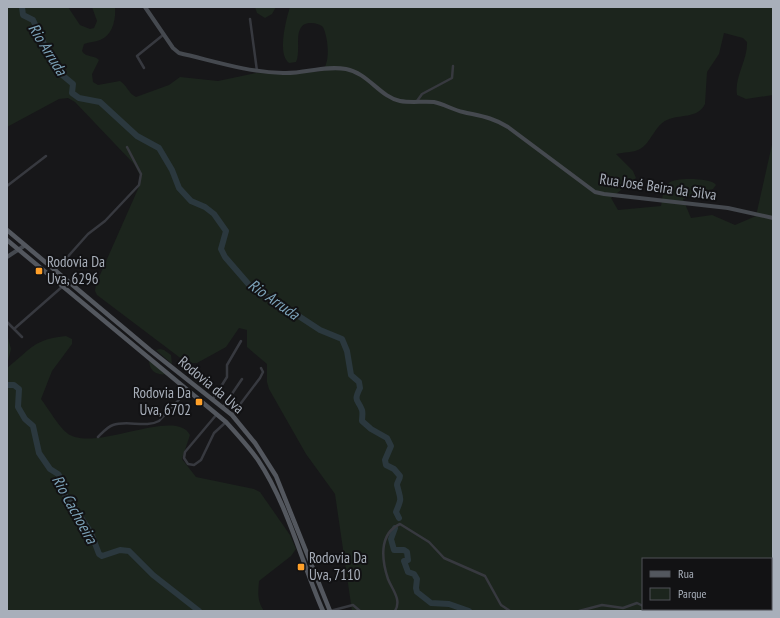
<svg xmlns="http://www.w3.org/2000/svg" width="780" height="618" font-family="'PT Sans Narrow',sans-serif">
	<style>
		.green { fill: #1c251d; fill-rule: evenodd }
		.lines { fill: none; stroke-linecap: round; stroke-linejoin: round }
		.river { stroke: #2b383e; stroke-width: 6 }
		.street { stroke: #37393f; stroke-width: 2.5 }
		.secondary { stroke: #45494f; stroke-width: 4 }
		.primary { stroke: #53575e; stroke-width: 4.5 }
		.poi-dot { fill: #ffa029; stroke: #121214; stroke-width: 1.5 }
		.labels { text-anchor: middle; stroke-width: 4; stroke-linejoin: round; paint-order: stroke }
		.street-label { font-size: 15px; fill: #a8afba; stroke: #121214 }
		.poi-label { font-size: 15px; fill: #a8afba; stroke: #121214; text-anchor: start }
		.water-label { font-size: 16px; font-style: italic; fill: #7ca2b8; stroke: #121214 }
	</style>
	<rect width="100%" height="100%" fill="#171719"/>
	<path class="green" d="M7,7h61l12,18 10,4 4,-1 3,-7 -5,-14h23c1,12 -2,28 -15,33 -5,2 -10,2 -16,4l-2,7c4,7 13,4 17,9l-7,14 1,8 5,3 22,-4c7,4 8,12 16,16l33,-12 11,-8 38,4 38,-8 37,1 29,-3c9,-8 6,-34 1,-44 -4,-3 -7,-4 -12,-4 -20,0 -9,27 -15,39l-7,1c-12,-9 -3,-43 1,-56h483v88l-27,4 -9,-4c-3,-18 11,-35 10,-53l-4,-4 -19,-5 -5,21 -12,18 -2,32c-7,15 -26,10 -38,16 -12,5 -16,23 -27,29 -7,4 -17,3 -24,5l17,17 3,7 -25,20 7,12 43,-4c2,-8 1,-18 8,-23 6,-6 43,-5 47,2l-3,4 -30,10 8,19 21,-3 23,10 21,-9 17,-76v471h-421l-17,-117 -29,-40 -37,-65 -2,-7v-18l-20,-17v-17l-8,-2 -13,19 -29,16h-5l-9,-3 -86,-65 -2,-4 1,-7 42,-95 3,-12 -7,-13 -59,-62 -7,-4 -9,1 -52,28zM643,559h128v50h-128z
		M255,7h21l-4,7 -7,4 -8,-5z
		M7,334l4,15 -4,16z
		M66,336l6,3v5l-20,27 -11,28c7,9 17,27 26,34 26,21 109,-27 123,2l-8,24 14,18 58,12 6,3 30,43 6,14 -5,7 -32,25c-1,11 -2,20 5,30h-257v-243c24,-19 27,-29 59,-32z
		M160,349l4,1 7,5 1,9 -16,-14z
		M149,360l17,14c-10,2 -17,-4 -17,-14z"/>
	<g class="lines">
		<path class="river" d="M22,7l1,8 10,5 10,21 2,9 16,24 12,10 -1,9 7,5 21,4 37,34 22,12 13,22 7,18 12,13 14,6 9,7 12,17 -5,18 4,8 26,30 40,24 29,19 22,9 5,12 4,24 8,7 1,6c-7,14 -2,11 2,22 1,3 0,8 0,11l9,8 16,9 4,8 -6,14 1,5 8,4 6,7c0,3 -3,6 -3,9 4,16 5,12 -1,27l3,6
			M7,385h7l5,4 -1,18 7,12 8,7 6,27 11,16 8,5 4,6 1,11 4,8 4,3 20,31 8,21 3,2 18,-6 9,1 24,24 46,36
			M395,528l-4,11 3,11h10l3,2 1,8 -4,1 4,11 6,2 3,5 -1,9 1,4 14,11 18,1 20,7"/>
		<path class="street" d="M250,19l7,52
			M144,68l-7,-12 26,-21
			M417,101l5,-7 30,-16 1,-12
			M7,186l39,-30
			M55,271l33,-37 17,-13 34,-36 2,-11 -14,-27
			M7,322l15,15
			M14,329l49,-43
			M213,399l14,-22v-12l14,-24
			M223,407l19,-28
			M217,414l-32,38 -1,6 4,6 6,1 7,-5 13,-27 12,-11
			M232,415l28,-37 3,-6 -2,-4
			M98,437c4,-4 9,-10 15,-12 14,-5 33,3 46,-4l29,-31
			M648,609l2,2
			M330,611l23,-6 7,6
			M395,611c7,-11 -3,-22 -7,-32 -6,-18 -10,-45 12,-55l29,18 15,16 41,18 16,29 9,6
			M579,611l23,-6 21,3 14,-5 6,3"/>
		<path class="secondary" d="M145,7l28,41 6,5c35,8 67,19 104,20 21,1 42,-8 63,-4 22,4 34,28 54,32 11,2 23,0 34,1 10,2 19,8 29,10 17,4 29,5 45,15l87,65 9,2 124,14 45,10
			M7,257l17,-11"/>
		<path class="primary" d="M7,230l143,120 82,65 23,28 21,33 54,135
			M7,240l219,182c11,12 22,24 32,38 30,45 43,101 65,151"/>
	</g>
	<g class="poi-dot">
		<rect x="35" y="267" width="8" height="8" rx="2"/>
		<rect x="195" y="398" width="8" height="8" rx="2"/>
		<rect x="297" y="563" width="8" height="8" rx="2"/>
	</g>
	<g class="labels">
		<g class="street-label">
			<text transform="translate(658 187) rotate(8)" y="5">Rua José Beira da Silva</text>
			<text transform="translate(211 385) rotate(40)" y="5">Rodovia da Uva</text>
		</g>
		<g class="poi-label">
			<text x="47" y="267">Rodovia Da<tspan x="47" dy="17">Uva, 6296</tspan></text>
			<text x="191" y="398" text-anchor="end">Rodovia Da<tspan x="191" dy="17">Uva, 6702</tspan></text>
			<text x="309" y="563">Rodovia Da<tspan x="309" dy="17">Uva, 7110</tspan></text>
		</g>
		<g class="water-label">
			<text transform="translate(48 49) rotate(58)" y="6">Rio Arruda</text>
			<text transform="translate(274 299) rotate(35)" y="6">Rio Arruda</text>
			<text transform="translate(75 509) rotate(61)" y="6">Rio Cachoeira</text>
		</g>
	</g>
	<rect width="780" height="618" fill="none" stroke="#a8afba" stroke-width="16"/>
	<rect x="642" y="558" width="130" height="52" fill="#121214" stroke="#4e5156"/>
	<rect x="650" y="571" width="20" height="6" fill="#53575e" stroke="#4e5156"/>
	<text x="678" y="578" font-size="12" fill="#a8afba">Rua</text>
	<rect x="650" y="588" width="20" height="12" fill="#1c251d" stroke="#4e5156"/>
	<text x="678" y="598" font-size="12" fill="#a8afba">Parque</text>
</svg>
